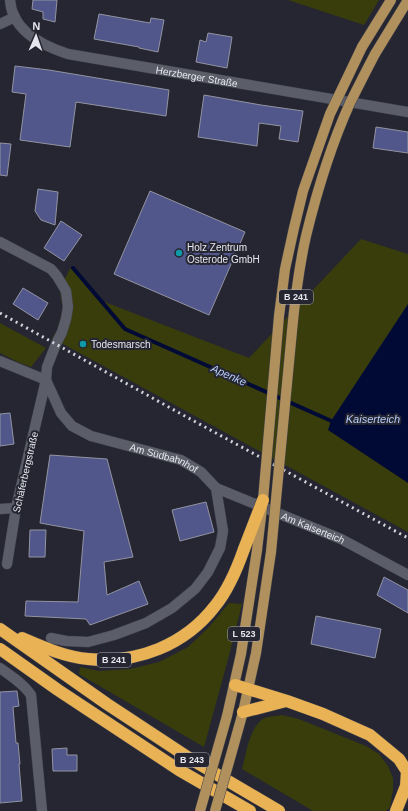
<svg xmlns="http://www.w3.org/2000/svg" width="408" height="811" font-family="Helvetica,sans-serif">
	<style>
		.green { fill: #393d0b }
		.water { fill: #010a35 }
		.lines { fill: none; stroke-linecap: round; stroke-linejoin: round }
		.stream { stroke: #010a35; stroke-width: 4 }
		.building { fill: #51568b; stroke: #9294a1 }
		.minor-casing { stroke: #42434c; stroke-width: 11 }
		.major-casing { stroke: #42434c; stroke-width: 11 }
		.highway-casing { stroke: #42434c; stroke-width: 13 }
		.minor { stroke: #5b5d69; stroke-width: 10 }
		.major { stroke: #b0905c; stroke-width: 10 }
		.highway { stroke: #e9b254; stroke-width: 12 }
		.rail { stroke: #d2d3db; stroke-width: 3; stroke-dasharray: 2 4; stroke-linecap: butt }
		.major-bridge-casing { stroke: #42434c; stroke-width: 11; stroke-linecap: butt }
		.highway-bridge-casing { stroke: #42434c; stroke-width: 13; stroke-linecap: butt }
		.major-bridge { stroke: #b0905c; stroke-width: 10 }
		.highway-bridge { stroke: #e9b254; stroke-width: 12 }
		.culture-dot { fill: #0f9aa8; stroke: #252631; stroke-width: 1.5 }
		.labels { text-anchor: middle; stroke-width: 4; stroke-linejoin: round; paint-order: stroke }
		.shield { fill: #252631; stroke: #acadb5; stroke-width: 1 }
		.shield-label { font-size: 9px; font-weight: bold; fill: #e6e7ee }
		.street-label { font-size: 10px; fill: #e6e7ee; stroke: #252631 }
		.poi-label { font-size: 10px; fill: #e6e7ee; stroke: #252631; text-anchor: start }
		.water-label { font-size: 11px; font-style: italic; fill: #b6cdfb; stroke: #252631 }
	</style>
	<rect width="100%" height="100%" fill="#252631"/>
	<path class="green" d="M288,0h91l-15,25z
		M361,239l47,15v278l-356,-194 5,-8 6,-22 -3,-15 1,-7 10,-19 26,32 152,59z
		M0,323l46,25 -15,19 -13,-5 -18,-9z
		M229,603l13,1 -15,59 -23,84 -125,-73 1,-7 19,4 31,-2 29,-7 29,-15 21,-20z
		M282,715l17,4 67,27 13,8 9,12 5,12v12l-3,17 -4,4h-73l-71,-42c4,-14 7,-41 21,-50 5,-3 13,-3 19,-4z"/>
	<path class="water" d="M408,304v179l-80,-53 3,-9z"/>
	<g class="lines">
		<path class="stream" d="M73,268l52,61 211,94"/>
	</g>
	<path class="building" d="M33,0h24l-2,22 -12,-3v-7l-11,-3z
		M99,14l51,9 1,-5 13,2 -6,32 -19,-4v-1l-45,-8z
		M208,33l24,4 -5,31 -31,-6 4,-22 6,2z
		M15,66l34,4 120,20 -3,26 -90,-14 -6,45 -50,-7 6,-46 -14,-2z
		M204,95l57,10 42,6 -5,31 -19,-3 2,-13 -22,-3 -2,23 -59,-9z
		M376,127l32,5v21l-35,-5z
		M0,143l11,1 -4,32 -7,-1z
		M38,189l20,3 -3,33 -14,-5 -6,-9z
		M150,191l95,41 -36,83 -95,-41z
		M61,221l21,14 -18,26 -20,-13z
		M23,288l25,15 -10,17 -25,-16z
		M10,413l4,31 -14,2v-32z
		M50,455l57,4 26,98 -29,5 3,33 32,-14 9,23 -58,21 -4,-6 -61,-3 1,-15 52,1 6,-71 -44,-8z
		M206,502l8,30 -34,9 -8,-31z
		M30,530h16l-1,27h-16z
		M384,577l24,13v23l-31,-18z
		M316,616l65,13 -6,29 -64,-14z
		M17,691l2,15 -6,1 3,36h2l2,21h-1l3,37 -22,2v-111z
		M67,748v7h10v16h-24l-1,-22z"/>
	<g class="lines">
		<defs>
			<g id="minor">
				<path id="s1" d="M10,0c2,31 33,46 58,54 114,20 227,39 340,58"/>
				<path d="M0,24l15,-7"/>
				<path d="M0,242l51,27 6,7 9,15 2,16 -2,12 -4,13 -6,12 -9,23 -1,13 -30,128 -9,56"/>
				<path d="M0,361l46,19"/>
				<path id="s2" d="M46,380l15,33 11,13 19,10 90,24 20,12 15,16 7,43 -3,17 -12,24 -13,17 -23,19 -26,15 -32,12 -26,7 -22,-1 -15,-3"/>
				<path id="s3" d="M216,488l125,51 67,36"/>
				<path d="M0,509l16,-1"/>
				<path d="M0,668c12,9 23,15 31,27l11,116"/>
			</g>
			<path id="major" d="M362,47l29,-47
				M375,54l33,-54
				M227,716l14,-62 16,-104
				M229,762l14,-50 13,-59 15,-101"/>
			<path id="highway" d="M0,629l107,75 82,54 90,53
				M22,638c21,9 43,19 66,21 49,5 97,-14 127,-53 14,-17 22,-37 29,-57
				M0,649l58,41 121,80 71,41
				M235,685l52,16 36,13 47,21 29,24 9,14
				M243,712l43,-11
				M396,811l10,-25 1,-15"/>
		</defs>
		<use href="#minor" class="minor-casing"/>
		<use href="#major" class="major-casing"/>
		<use href="#highway" class="highway-casing"/>
		<use href="#minor" class="minor"/>
		<use href="#major" class="major"/>
		<use href="#highway" class="highway"/>
		<path class="rail" d="M0,313l183,102 225,123"/>
		<defs>
			<path id="major-bridge" d="M257,550l6,-50 16,-184 6,-47 9,-41 9,-37 27,-77 32,-67
				M271,552l21,-221c3,-32 7,-64 14,-95 11,-45 25,-91 44,-133 8,-16 16,-32 25,-49
				M200,811l27,-95
				M215,811l14,-49"/>
			<path id="highway-bridge" d="M244,549l19,-49"/>
		</defs>
		<use href="#major-bridge" class="major-bridge-casing"/>
		<use href="#highway-bridge" class="highway-bridge-casing"/>
		<use href="#major-bridge" class="major-bridge"/>
		<use href="#highway-bridge" class="highway-bridge"/>
	</g>
	<g class="culture-dot">
		<circle cx="179" cy="253" r="4"/>
		<circle cx="83" cy="344" r="4"/>
	</g>
	<g class="labels">
		<g class="shield">
			<rect x="279" y="290" width="34" height="14" rx="3"/>
			<rect x="228" y="627" width="32" height="14" rx="3"/>
			<rect x="97" y="653" width="34" height="14" rx="3"/>
			<rect x="175" y="753" width="34" height="14" rx="3"/>
		</g>
		<g class="shield-label">
			<text x="296" y="300">B 241</text>
			<text x="244" y="637">L 523</text>
			<text x="114" y="663">B 241</text>
			<text x="192" y="763">B 243</text>
		</g>
		<g class="street-label">
			<text dy="4" stroke="none"><textPath href="#s1" startOffset="215">Herzberger Straße</textPath></text>
			<text dy="4" stroke="none"><textPath href="#s2" startOffset="151">Am Südbahnhof</textPath></text>
			<text transform="translate(25 472) rotate(-77)" y="4">Schäferbergstraße</text>
			<text dy="4" stroke="none"><textPath href="#s3" startOffset="105">Am Kaiserteich</textPath></text>
		</g>
		<g class="poi-label">
			<text x="187" y="251">Holz Zentrum<tspan x="187" dy="12">Osterode GmbH</tspan></text>
			<text x="91" y="348">Todesmarsch</text>
		</g>
		<g class="water-label">
			<text transform="translate(229 375) rotate(24)" y="4">Apenke</text>
			<text x="373" y="423">Kaiserteich</text>
		</g>
	</g>
	<g transform="translate(36 36) rotate(2)" stroke="#252631" stroke-width="3" paint-order="stroke">
	<path d="M0-3L7 15L0 10L-7 15Z" fill="#e6e7ee"/>
	<text y="-6" font-size="11" font-weight="bold" text-anchor="middle" fill="#e6e7ee">N</text>
	</g>
</svg>
